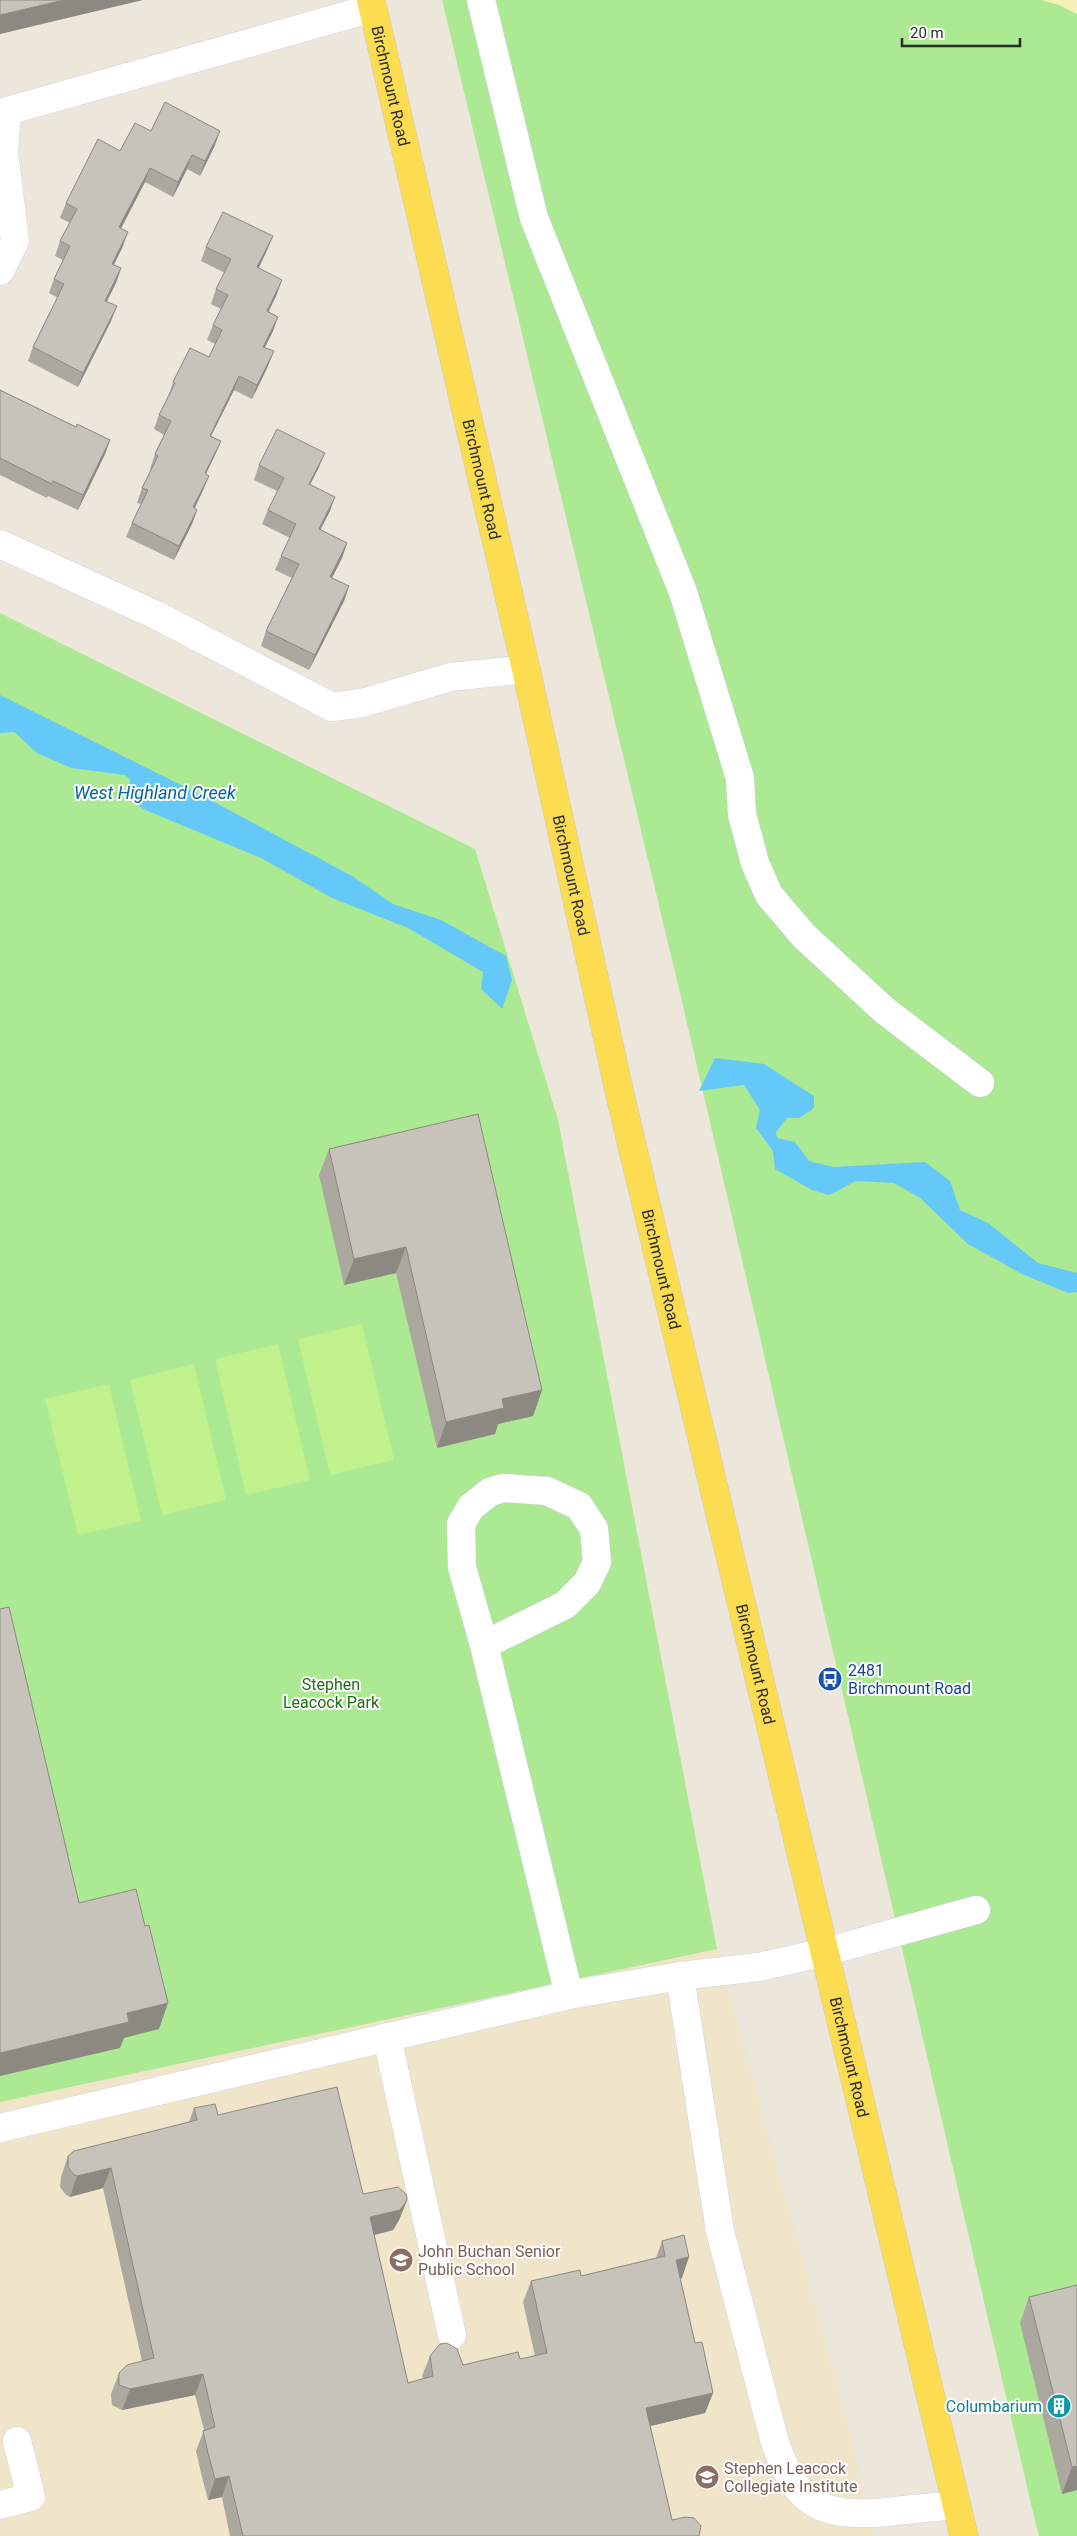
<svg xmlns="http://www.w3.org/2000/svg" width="1077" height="2536" font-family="Roboto,sans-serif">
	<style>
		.education { fill: #f0e5c8 }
		.green { fill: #abe992 }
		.sand { fill: #f5efba }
		.pitch { fill: #c1f18d }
		.water { fill: #64c9f8 }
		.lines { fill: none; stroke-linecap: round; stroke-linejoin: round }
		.minor-casing { stroke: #cfd2e4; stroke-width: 29 }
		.major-casing { stroke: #c8c8c8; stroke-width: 29 }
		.minor { stroke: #fff; stroke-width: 28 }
		.major { stroke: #fcdd51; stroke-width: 28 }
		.wall { fill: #aca8a0 }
		.shaded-wall { fill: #8c8882 }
		.building { fill: #c8c3ba; stroke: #8c8882 }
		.labels { text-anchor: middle; stroke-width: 4; stroke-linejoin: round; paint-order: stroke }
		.street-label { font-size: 16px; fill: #2a2a2a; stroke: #fff }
		.transit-label { font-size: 16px; fill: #164399; stroke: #fff; text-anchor: start }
		.park-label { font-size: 16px; fill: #216d14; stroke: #fff }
		.education-label { font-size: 16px; fill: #785e54; stroke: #fff; text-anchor: start }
		.culture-label { font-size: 16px; fill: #0d838f; stroke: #fff; text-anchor: end }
		.water-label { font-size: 18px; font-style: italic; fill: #0264a5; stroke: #fff }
	</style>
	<rect width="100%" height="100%" fill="#ede6da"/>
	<path class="education" d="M717,1949l129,470 27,117h-873v-434z"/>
	<path class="green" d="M442,0h635v2536h-38l-4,-15 -355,-1528z
		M0,613l475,236 83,271 159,829 -717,153z"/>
	<path class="sand" d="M1041,0h36v14l-18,-9z"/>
	<path class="pitch" d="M362,1324l32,136 -64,15 -32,-136z
		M278,1344l32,136 -64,15 -31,-136z
		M194,1364l32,136 -64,15 -32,-135z
		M109,1384l32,137 -63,14 -33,-136z"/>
	<path class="water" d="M0,695l203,101 149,80 41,28 48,16 65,36 6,24 -10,29 -21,-20 2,-17 -75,-44 -76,-30 -71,-40 -118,-49 -14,-12 1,-18 -5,-4 -54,-7 -34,-15 -23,-21 -14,1z
		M715,1058l49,6 50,32v12l-15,10h-12l-11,14 1,6 18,4 14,19 24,6 92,-5 25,19 10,29 28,13 50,40 39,10v19l-9,1 -46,-19 -54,-30 -48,-46 -26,-15 -38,-2 -27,14 -17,-5 -37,-21 -2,-18 -17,-23 4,-18 -16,-25 -45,6z"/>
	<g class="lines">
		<defs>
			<path id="minor" d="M481,0l53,218 149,374 57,186 2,36 13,49 14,32 35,41 80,74 96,73
				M0,271l15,-30 -11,-89 3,-41 366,-103
				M0,544l158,72 174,91 30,-4 89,-26 75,-8
				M484,1645l81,-40 22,-22 10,-21 -3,-33 -15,-23 -32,-15 -44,-3 -13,4 -19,15 -10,17 1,43 22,78 85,350
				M680,1976l40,255 54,208c21,66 47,79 114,73 23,-3 46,-5 68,-7
				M387,2037l65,298
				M0,2128l569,-133 111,-19 79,-9 66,-15 151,-42
				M0,2505l31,-8 -14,-56"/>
			<g id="major">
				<path id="s1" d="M371,0l155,669 95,430 343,1437"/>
			</g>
		</defs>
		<use href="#minor" class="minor-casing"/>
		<use href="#major" class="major-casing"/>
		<use href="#minor" class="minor"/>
		<use href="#major" class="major"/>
	</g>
	<path class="wall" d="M151,131l64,14 -15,31 -13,-7 -14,28 -28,-15 -24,46 2,18 -9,19 7,3 -5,15 -9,18 4,20 -33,66 -50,-26 5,-14 25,-49 -9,-5 5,-14 9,-19 -8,-4 5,-15 10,-18 -10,-5 6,-15 54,-52z
		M273,236l-6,14 -8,18 18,26 -9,18 5,19 -8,16 3,19 -16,33 -18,-9 -23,46 10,5 -6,14 -9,19 3,2 -6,14 -8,18 2,2 -5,14 -18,36 -48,-23 6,-14 9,-19 -4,-1 5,-15 9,-19h-1l5,-15 9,-19 -10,-6 5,-14 9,-18 5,-15 36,-25 6,-13 -8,-4 6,-15 8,-16 -10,-5 5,-15 9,-16 -24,-12 5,-14z
		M0,390l76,37 34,13 -5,14 -27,56 -30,-14 -1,2 -47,-23z
		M259,465l60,2 -9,18 20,26 -10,19 27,13 -5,15 -10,20 17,8 -5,15 -35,69 -48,-24 5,-15 26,-53 -17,-8 6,-14 9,-18 -28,-14 6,-14 9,-19 -23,-11z
		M329,1149l213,241 -9,26 -35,8 -3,10 -58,14 -41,-175 -52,12 -25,-110z
		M194,2108l24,7 145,79 44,6 -8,20 -6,10 -19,5 34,148 15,-4 -1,-3 8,-20 33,9 57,-6 15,-3 -12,-54 8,-21 50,-5 75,-18 6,-17 20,37h-2l15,65 18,50 -8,20 -55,13 22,94 27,16h-469l-8,-39 -14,3 -7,-27 -5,-22 8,-21 -9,-35 -73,15 -10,-5 -1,-11 8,-21 23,-12 -39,-173 -33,9 -4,-2 -6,-8 1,-10 7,-21 121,-34z
		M1077,2285v205l-15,4 -42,-171 9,-26z"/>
	<path class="shaded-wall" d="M64,0h79l-143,34v-19z
		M220,131l-5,14 -15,31 5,-15z
		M192,155l-5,14 -14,28 5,-15z
		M150,168l-5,14 -31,60 5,-15z
		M128,232l-5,14 -16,32 5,-14z
		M273,236l-6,14 -15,32 5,-15z
		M121,268l-5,15 -16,32 5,-14z
		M282,280l-5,14 -15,31 5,-14z
		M117,306l-6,15 -33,66 5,-14z
		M278,317l-5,14 -15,30 5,-14z
		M274,351l-6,15 -16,33 5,-14z
		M239,376l-5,14 -30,60 6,-14z
		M110,440l-5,14 -27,56 5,-15z
		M221,441l-6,14 -16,33 6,-15z
		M325,453l-6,14 -16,31 6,-14z
		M209,476l-6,14 -15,32 5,-15z
		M335,497l-5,14 -17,33 6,-15z
		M197,510l-5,14 -18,36 5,-14z
		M347,543l-5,15 -17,33 5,-14z
		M349,586l-5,15 -35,69 6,-15z
		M406,1247l-10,26 -52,12 10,-26z
		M542,1390l-9,26 -35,8 -3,10 -58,14 9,-26 56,-23z
		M168,2003l-9,26 -35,9 -4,10 -120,28v-23l127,-40z
		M111,2168l-8,20 -33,9 7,-21z
		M407,2200l-8,20 -6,10 -30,8 7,-21z
		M689,2257l-7,21 -14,3 8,-21z
		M203,2374l-8,21 -73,15 8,-21z
		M713,2393l-8,20 -67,16 8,-21z
		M1077,2466v24l-15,4 10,-27z
		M229,2476l-7,21 -14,3 7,-21z"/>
	<path class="building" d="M0,0h64l-64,15z
		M165,102l55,29 -15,30 -13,-6 -14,27 -28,-14 -31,59 9,5 -16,32 9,4 -16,33 12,5 -34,67 -50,-26 31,-63 -10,-5 16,-33 -10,-5 17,-32 -11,-6 32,-64 22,12 15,-28 16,8z
		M223,212l50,24 -16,31 25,13 -15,31 11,6 -15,30 11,4 -17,34 -18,-9 -29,60 11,5 -16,32 4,3 -16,31 4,3 -18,36 -47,-23 16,-33 -6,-2 16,-32 -3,-2 16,-33 -12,-6 16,-32 -2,-1 17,-34 19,9 13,-27 -9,-5 15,-30 -12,-6 15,-30 -25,-12z
		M0,390l76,37 1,-3 33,16 -27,55 -30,-14 -1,3 -52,-26z
		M277,429l48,24 -16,31 26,13 -16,32 28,14 -17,34 19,9 -34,69 -49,-24 33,-67 -18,-8 15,-32 -28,-14 16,-32 -25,-13z
		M478,1114l64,276 -40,9 2,9 -58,14 -40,-175 -52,12 -25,-110z
		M9,1607l70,296 57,-14 9,37 4,-1 19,78 -41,10 2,9 -129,31v-444z
		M337,2087l26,107 35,-7 8,7 1,6 -7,10 -30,7 38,166 25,-7 -3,-20 10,-12 7,-1 10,6 6,16 55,-13 2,7 27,-6 -16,-72 49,-11 1,6 84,-20 -3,-15 22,-6 5,22 -13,3 19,83 7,-1 11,51 -67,15 26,112 14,-3 8,1 7,8 -2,10h-456l-14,-60 -14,3 -7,-26 -5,-22 12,-4 -12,-53 -73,15 -11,-4v-12l8,-8 27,-7 -43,-190 -34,8 -4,-2 -5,-7v-11l6,-5 123,-31 -3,-12 21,-4 3,11z
		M1077,2285v181l-5,1 -43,-170z"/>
	<defs>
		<symbol id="bus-disc" viewBox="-11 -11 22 22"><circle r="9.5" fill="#1a4fb4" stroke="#fff"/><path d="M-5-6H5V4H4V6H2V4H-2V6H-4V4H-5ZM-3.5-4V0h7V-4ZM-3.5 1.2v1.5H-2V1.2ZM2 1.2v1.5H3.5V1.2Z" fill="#fff"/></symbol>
		<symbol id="school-disc" viewBox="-11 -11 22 22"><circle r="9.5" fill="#8d6e63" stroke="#fff"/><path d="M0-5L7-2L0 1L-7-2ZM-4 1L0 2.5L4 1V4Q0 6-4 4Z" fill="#fff"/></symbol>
		<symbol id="building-disc" viewBox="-11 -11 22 22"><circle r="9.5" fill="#0f9aa8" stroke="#fff"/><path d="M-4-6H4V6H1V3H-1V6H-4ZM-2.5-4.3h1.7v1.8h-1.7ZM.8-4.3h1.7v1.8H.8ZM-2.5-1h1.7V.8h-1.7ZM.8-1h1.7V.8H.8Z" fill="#fff"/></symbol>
	</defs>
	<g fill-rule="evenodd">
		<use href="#bus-disc" x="816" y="1665" width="28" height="28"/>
		<use href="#school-disc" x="387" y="2246" width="28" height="28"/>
		<use href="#building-disc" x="1045" y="2392" width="28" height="28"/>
		<use href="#school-disc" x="693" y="2463" width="28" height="28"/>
	</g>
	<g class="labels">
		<g class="street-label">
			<text dy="6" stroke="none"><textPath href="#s1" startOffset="88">Birchmount Road</textPath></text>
			<text dy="6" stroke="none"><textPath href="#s1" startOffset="492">Birchmount Road</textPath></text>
			<text dy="6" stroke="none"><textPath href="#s1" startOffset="898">Birchmount Road</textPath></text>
			<text dy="6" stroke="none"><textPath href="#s1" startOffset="1302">Birchmount Road</textPath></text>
			<text dy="6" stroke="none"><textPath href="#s1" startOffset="1708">Birchmount Road</textPath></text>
			<text dy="6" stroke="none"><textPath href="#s1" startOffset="2112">Birchmount Road</textPath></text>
		</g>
		<g class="transit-label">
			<text x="848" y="1676">2481<tspan x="848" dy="18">Birchmount Road</tspan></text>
		</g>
		<g class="park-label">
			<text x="331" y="1690">Stephen<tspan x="331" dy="18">Leacock Park</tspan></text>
		</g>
		<g class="education-label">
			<text x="418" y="2257">John Buchan Senior<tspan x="418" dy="18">Public School</tspan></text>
			<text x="724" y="2474">Stephen Leacock<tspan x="724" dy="18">Collegiate Institute</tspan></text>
		</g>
		<g class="culture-label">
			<text x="1042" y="2412">Columbarium</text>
		</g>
		<g class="water-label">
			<text x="155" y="799">West Highland Creek</text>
		</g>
	</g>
	<path d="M902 38v8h118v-8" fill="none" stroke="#2a2a2a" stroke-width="2.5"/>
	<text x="910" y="38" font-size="15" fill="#2a2a2a" stroke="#ffffff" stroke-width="4" paint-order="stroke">20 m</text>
</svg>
